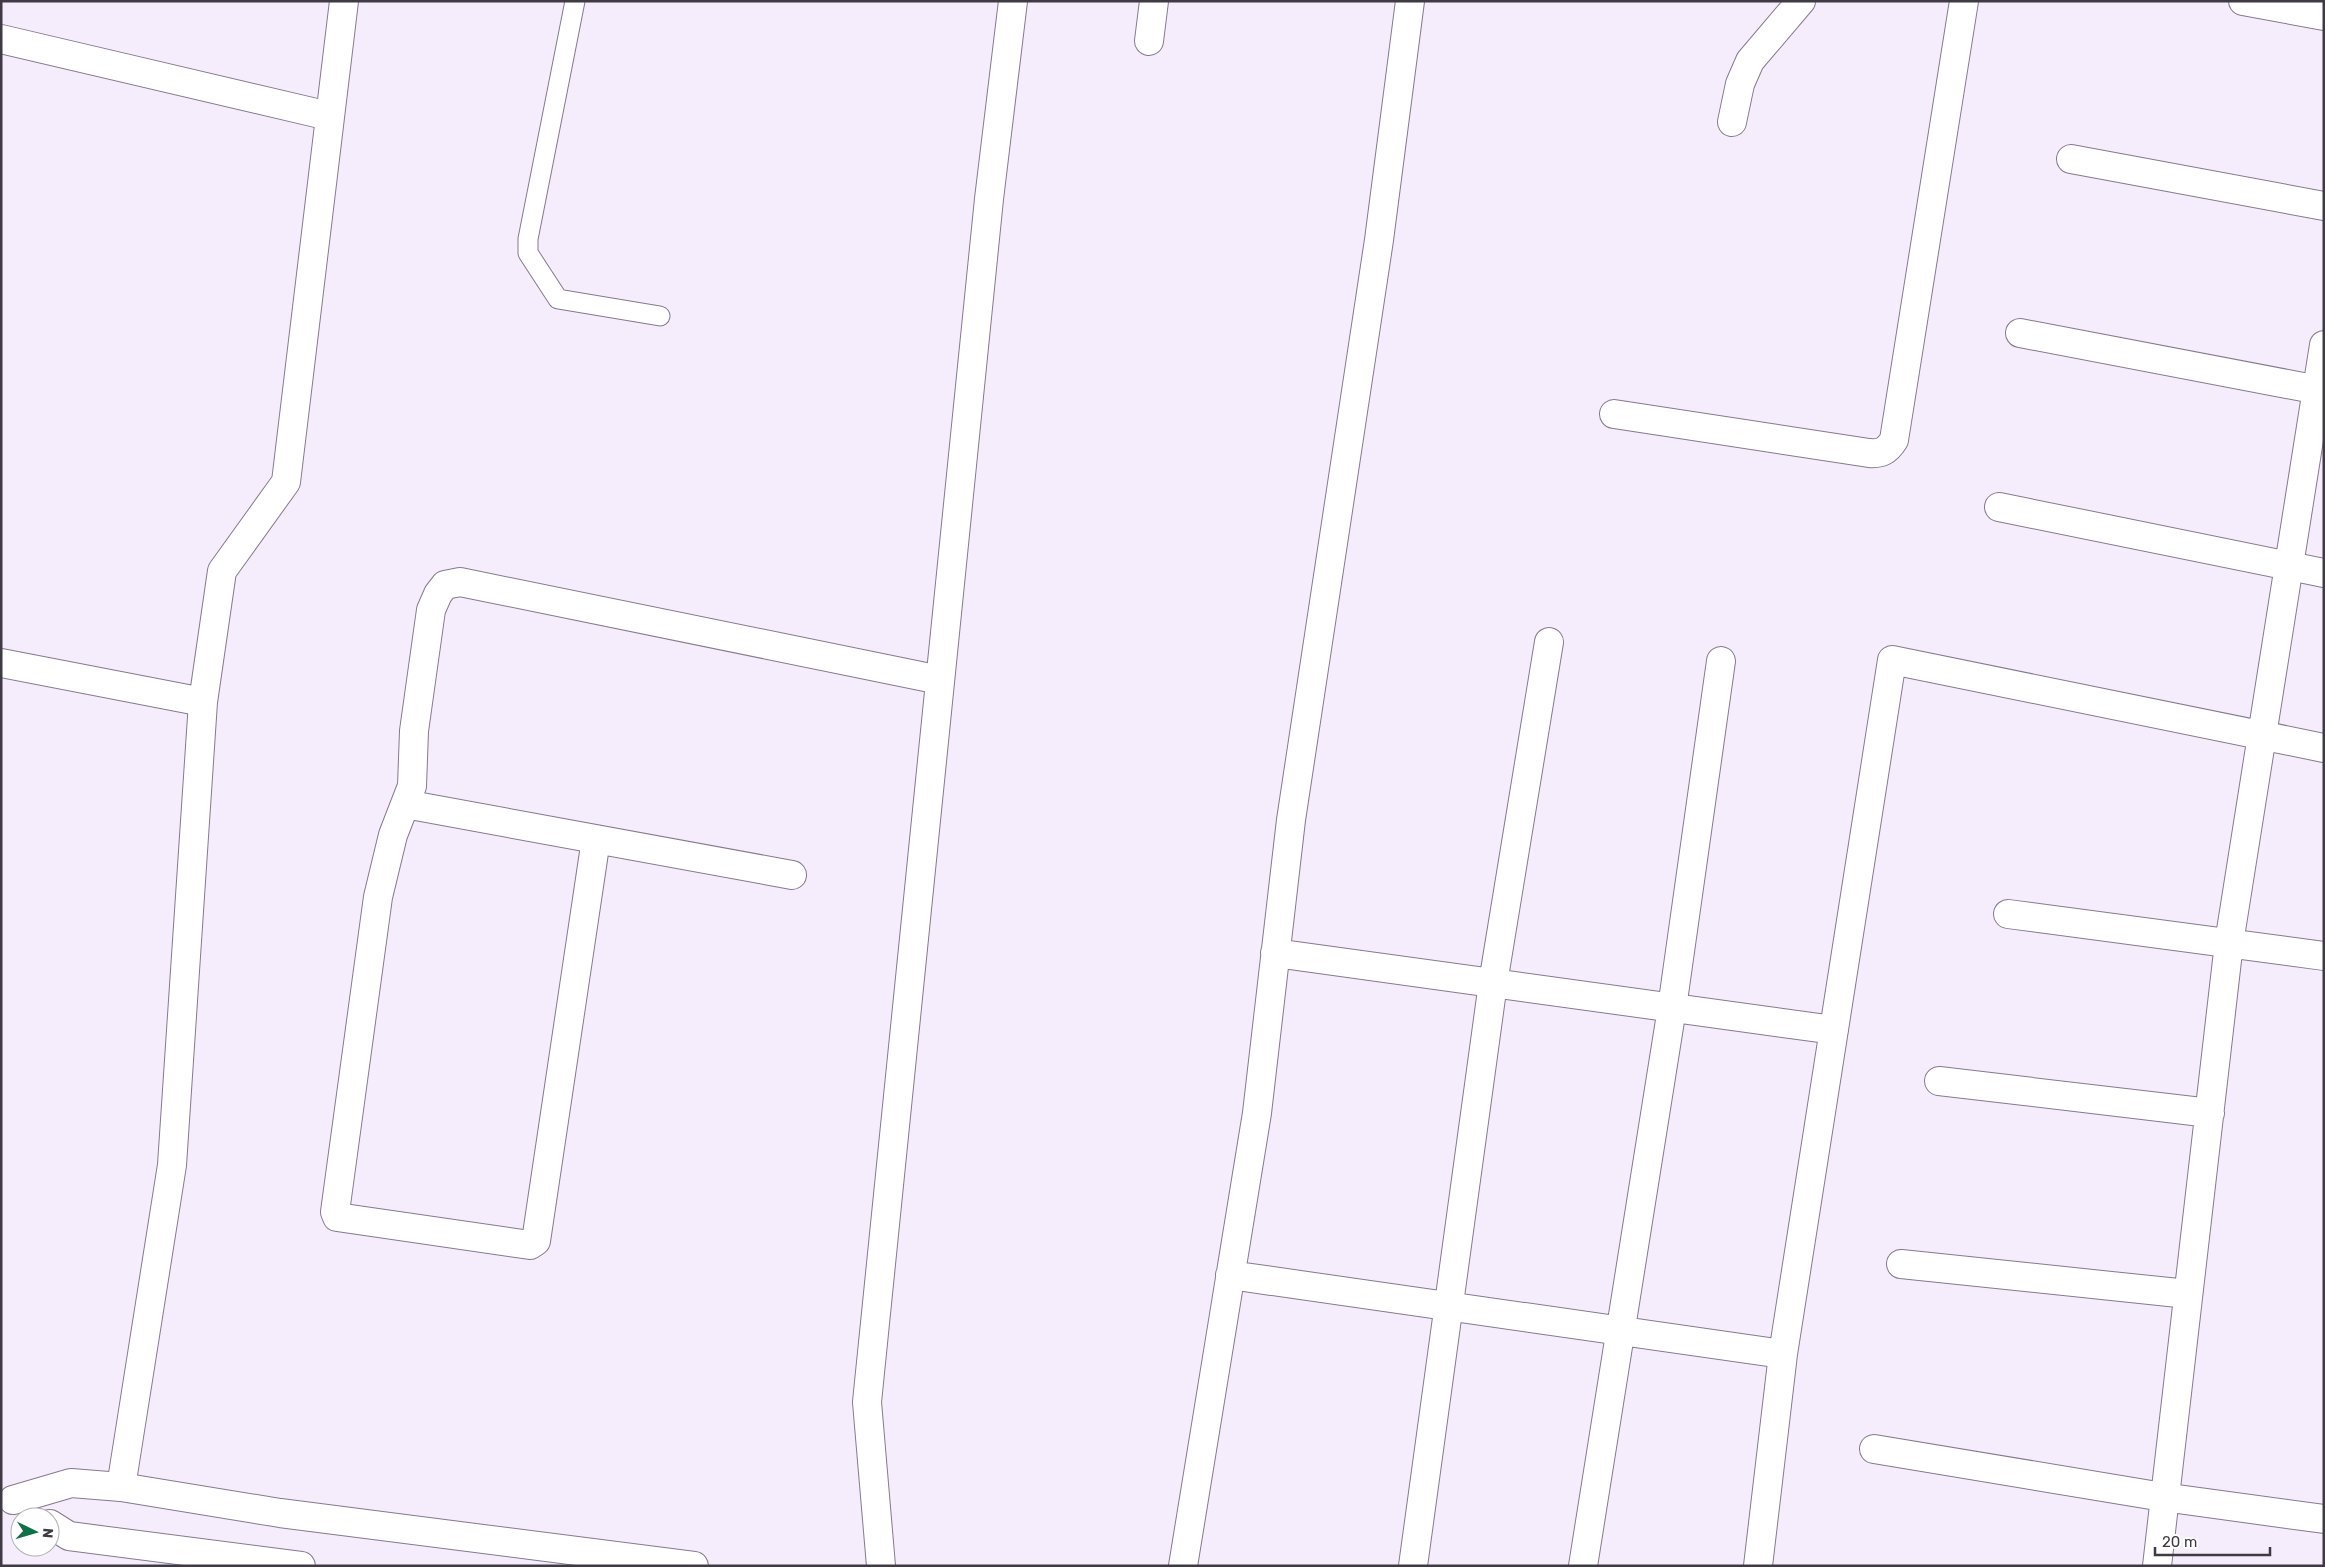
<svg xmlns="http://www.w3.org/2000/svg" width="2325" height="1567" font-family="Rubik,sans-serif">
	<style>
		.lines { fill: none; stroke-linecap: round; stroke-linejoin: round }
		.service-casing { stroke: #86798f; stroke-width: 21 }
		.minor-casing { stroke: #86798f; stroke-width: 30 }
		.tertiary-casing { stroke: #86798f; stroke-width: 30 }
		.service { stroke: #fff; stroke-width: 19 }
		.minor { stroke: #fff; stroke-width: 28 }
		.tertiary { stroke: #fff; stroke-width: 28 }
	</style>
	<rect width="100%" height="100%" fill="#f5edfc"/>
	<g class="lines">
		<defs>
			<path id="service" d="M575,1l-47,238v14l30,46 102,17"/>
			<path id="minor" d="M2243,1l81,15
				M1,39l328,77
				M1149,41l5,-40
				M1732,122l8,-38 10,-23 51,-60
				M2071,159l253,47
				M2020,333l304,58
				M1614,414l255,39c12,1 18,-2 25,-13l70,-439
				M1999,507l325,66
				M1,663l202,39
				M405,804l387,71
				M596,839l-60,402 -6,4 -193,-28 -2,-5 43,-315 15,-62 19,-49 2,-55 17,-121 7,-16 7,-9 15,-3 480,98
				M2008,914l316,42
				M1275,953l559,77
				M1939,1081l271,32
				M1901,1264l287,30
				M1230,1275l553,79
				M1874,1449l289,48 161,22
				M121,1487l51,-322 31,-463 19,-131 64,-89 58,-481
				M1183,1566l74,-453 34,-293 88,-580 31,-239
				M1413,1566l80,-583 56,-341
				M1583,1566l89,-558 49,-347
				M1758,1566l25,-212 109,-694 432,88
				M2157,1566l72,-623 95,-598"/>
			<path id="tertiary" d="M13,1500l58,-17 50,4 159,26 414,53
				M50,1524l19,12 232,30
				M881,1566l-14,-164 122,-1203 24,-198"/>
		</defs>
		<use href="#service" class="service-casing"/>
		<use href="#minor" class="minor-casing"/>
		<use href="#tertiary" class="tertiary-casing"/>
		<use href="#service" class="service"/>
		<use href="#minor" class="minor"/>
		<use href="#tertiary" class="tertiary"/>
	</g>
	<rect width="2325" height="1567" fill="none" stroke="#403a44" stroke-width="5"/>
	<g transform="translate(35 1532) rotate(95)"><circle r="24" fill="#fefefe" stroke="#b2b0b4"/>
	<path d="M0-4L9 19L0 12L-9 19Z" fill="#0d7047"/>
	<text y="-8" font-size="14" font-weight="bold" text-anchor="middle" fill="#403a44">N</text>
	</g>
	<path d="M2155 1547v8h115v-8" fill="none" stroke="#403a44" stroke-width="2.5"/>
	<text x="2162" y="1547" font-size="15" fill="#403a44" stroke="#fefefe" stroke-width="4" paint-order="stroke">20 m</text>
</svg>
